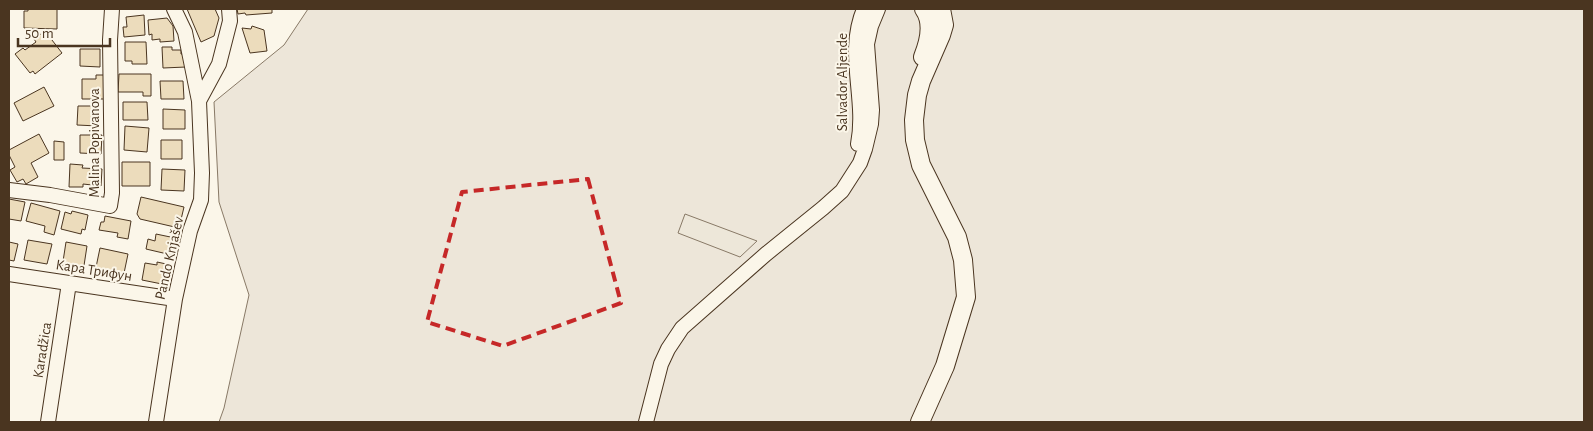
<svg xmlns="http://www.w3.org/2000/svg" width="1593" height="431" font-family="'Alegreya Sans',sans-serif">
	<style>
		.green { fill: #ede6d9; stroke: #887966 }
		.parking { fill: #ede7d9; stroke: #887966 }
		.building { fill: #ecdcbc; stroke: #4a3520 }
		.lines { fill: none; stroke-linecap: round; stroke-linejoin: round }
		.minor-casing { stroke: #4a3520; stroke-width: 16 }
		.major-casing { stroke: #4a3520; stroke-width: 20 }
		.minor { stroke: #fbf6e9; stroke-width: 14 }
		.major { stroke: #fbf6e9; stroke-width: 18 }
		.marked { fill: none; stroke: #c62828; stroke-width: 4; stroke-dasharray: 10 6; stroke-linejoin: round }
		.labels { text-anchor: middle; stroke-width: 4; stroke-linejoin: round; paint-order: stroke }
		.street-label { font-size: 15px; fill: #4a3520; stroke: #fbf6e9 }
	</style>
	<rect width="100%" height="100%" fill="#fbf6e9"/>
	<path class="green" d="M308,9h1276v413h-1365l5,-14 25,-113 -30,-93 -5,-100 70,-57z"/>
	<path class="parking" d="M685,214l72,27 -17,16 -62,-24z"/>
	<path class="building" d="M28,9h29v20l-33,-1v-17h4z
		M187,9h28l4,9 -5,18 -13,6z
		M237,9h35v4l-26,2 -1,-2 -7,1z
		M144,15l1,20 -21,2 -1,-10h4l-1,-10z
		M167,18l6,8 1,15 -14,1v-3l-8,1v-6l-3,1 -1,-15z
		M252,26l12,4 3,21 -17,2 -8,-25 9,1z
		M45,31l17,22 -27,21 -2,-3 -3,2 -15,-19 8,-6 2,2 11,-8 -2,-3z
		M125,42h21l1,22h-15v-3h-7z
		M162,47h10v3h9v4h4l1,13 -23,1z
		M80,49h20v18l-20,-1z
		M119,74h32v22h-8v-4h-25z
		M96,75h11v24h-25v-20h14z
		M160,81h23l1,18h-23z
		M44,87l10,19 -31,15 -9,-18z
		M123,102h24l1,18h-25z
		M78,106h20v20l-21,-1z
		M163,109l22,1v19h-22z
		M125,126l24,2 -2,24 -23,-2z
		M39,134l10,19 -18,10 7,14 -12,7 -3,-5 -6,3 -7,-12 5,-3 -6,-12v-5z
		M80,135h22l-1,19 -21,-1z
		M161,140h21v19h-21z
		M54,141l10,1v18h-10z
		M122,162h28v24h-28z
		M70,164l13,1 -1,3 20,1 -1,17 -18,-2v3h-14z
		M162,169l23,1 -1,21 -23,-1z
		M141,197l43,10 -5,21 -39,-9 -3,-5z
		M9,199l16,3 -4,19 -12,-2z
		M31,203l29,8 -6,24 -10,-3 1,-6 -19,-5z
		M72,211l16,4 -3,15 -3,-1 -1,5 -20,-5 4,-17 6,2z
		M105,216l26,5 -3,18 -11,-2 1,-4 -19,-3 2,-8h3z
		M156,234l24,5 -4,17 -30,-7 2,-10 7,2z
		M28,240l24,4 -5,20 -23,-4z
		M9,242l9,2 -4,17 -5,-1z
		M66,242l21,4 -4,26 -21,-4z
		M100,248l28,6 -5,24 -28,-6z
		M157,262l14,3 -4,20 -25,-5 3,-17 12,2z"/>
	<g class="lines">
		<defs>
			<path id="minor" d="M174,9l11,23 14,69
				M858,144c9,-45 -13,-91 6,-135
				M9,190l41,5 60,11 2,-13 -2,-153 2,-31
				M9,274l166,25
				M48,422l21,-139
				M156,422l19,-123 15,-68 11,-31 1,-27 -3,-72 20,-37 11,-43 -1,-12
				M646,422l15,-58 7,-15 14,-21 84,-74 57,-46 19,-17 18,-28 5,-14 6,-25 1,-14 -5,-66 4,-18 7,-17"/>
			<path id="major" d="M923,57c6,-15 11,-34 1,-48
				M920,422l25,-56 21,-69 -3,-37 -6,-23 -36,-72 -6,-25 -1,-20 3,-25 4,-14 20,-46 3,-10 -3,-16"/>
		</defs>
		<use href="#minor" class="minor-casing"/>
		<use href="#major" class="major-casing"/>
		<use href="#minor" class="minor"/>
		<use href="#major" class="major"/>
	</g>
	<path class="marked" d="M588,179l33,124 -118,43 -76,-24 35,-130z"/>
	<g class="labels">
		<g class="street-label">
			<text transform="translate(842 82) rotate(-90)" y="5">Salvador Aljende</text>
			<text transform="translate(94 143) rotate(-90)" y="5">Malina Popivanova</text>
			<text transform="translate(169 258) rotate(-77)" y="5">Pando Knjašev</text>
			<text transform="translate(94 270) rotate(9)" y="5">Кара Трифун</text>
			<text transform="translate(42 350) rotate(-81)" y="5">Karadžica</text>
		</g>
	</g>
	<rect width="1593" height="431" fill="none" stroke="#4a3520" stroke-width="20"/>
	<path d="M18 38v8h92v-8" fill="none" stroke="#4a3520" stroke-width="2.5"/>
	<text x="25" y="38" font-size="15" fill="#4a3520" stroke="#fbf6e9" stroke-width="4" paint-order="stroke">50 m</text>
</svg>
